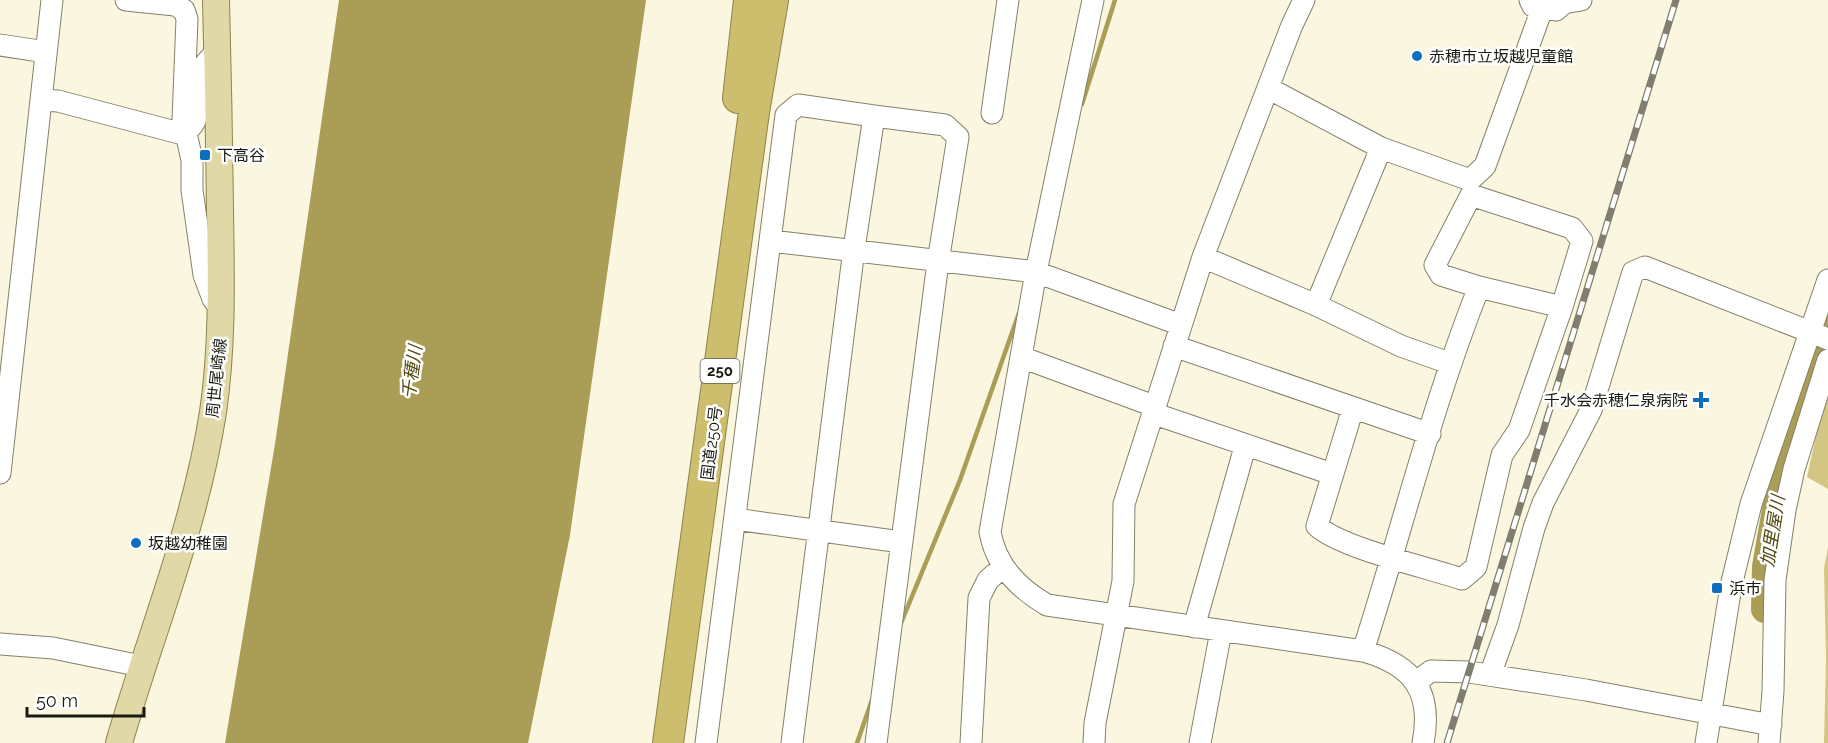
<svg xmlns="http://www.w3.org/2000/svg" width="1828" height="743" font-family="Raleway,'Noto Sans JP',sans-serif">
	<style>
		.green { fill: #d2c682 }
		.water { fill: #aa9d56 }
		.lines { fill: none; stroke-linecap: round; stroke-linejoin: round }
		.stream { stroke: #aa9d56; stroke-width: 4.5 }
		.river { stroke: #aa9d56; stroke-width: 28 }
		.minor-casing { stroke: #84806b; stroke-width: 23 }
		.major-casing { stroke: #8e854c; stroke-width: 28 }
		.highway-casing { stroke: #8e854c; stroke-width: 32 }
		.minor { stroke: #fff; stroke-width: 21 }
		.major { stroke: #e0d8a7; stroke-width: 26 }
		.highway { stroke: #ccbe6c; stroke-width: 30 }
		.rail-casing { stroke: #807e6f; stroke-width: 7 }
		.rail { stroke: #fff; stroke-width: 4.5; stroke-dasharray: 14; stroke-linecap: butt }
		.poi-dot { fill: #0b6fbb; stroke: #fff; stroke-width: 2 }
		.labels { text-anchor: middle; stroke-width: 5; stroke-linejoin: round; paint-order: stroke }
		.shield { fill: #fff; stroke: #5f5f59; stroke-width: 1.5 }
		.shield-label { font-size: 15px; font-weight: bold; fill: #1b1a12 }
		.poi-label { font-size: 16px; fill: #1b1a12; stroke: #fff; text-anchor: start }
		.street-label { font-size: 16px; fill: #1b1a12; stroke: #fff }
		.water-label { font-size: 18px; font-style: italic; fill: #524910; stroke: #fff }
	</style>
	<rect width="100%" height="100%" fill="#faf6df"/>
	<path class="green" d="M1828,382v107l-21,-12z
		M1828,547v196h-4l2,-84 -2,-91z"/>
	<path class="water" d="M339,0h307l-76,535 -42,208h-303l50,-299z"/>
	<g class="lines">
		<path class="stream" d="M1082,104l33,-104
			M901,623l59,-143 59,-167
			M857,743l15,-43"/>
		<path class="river" d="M1765,609l1,-42 21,-121 11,-23 15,-54 15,-42"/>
		<defs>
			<path id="minor" d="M126,0l49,5 9,5 3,9 -4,101 9,40v30l12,85 9,24 8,10
				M1093,0l-57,272 -46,260c6,34 28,56 57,73l316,46c50,14 70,40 60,92
				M1530,0l3,6 23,4 8,-7 17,-3
				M0,45l46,7
				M1268,88l113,60 89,32 15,-14 57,-157
				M41,100l17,1 121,32c27,-5 16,-40 21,-59 2,-9 11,-16 17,-23
				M992,113l16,-113
				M771,241l265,31 145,53
				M1203,257l113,48 85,41 48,17
				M1479,287l83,20
				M1316,305l65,-157
				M1174,346l256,88
				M1021,357l133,49
				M1353,408l-36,118c24,22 109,41 145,53l14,-12 26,-112 17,-25 43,-123 20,-66 -10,-13 -101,-33 -36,70 6,10 38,12c-47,118 -77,243 -116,364
				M1152,413l180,61
				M0,473l52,-473
				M735,519l166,23
				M1194,627l51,-180
				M0,644l53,4 88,18
				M1490,675l18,-50 26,-97 9,-25 48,-93 42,-138 12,-5 183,72
				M1416,682l15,-11 38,1 117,18 185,35
				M706,743l80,-628 12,-10 76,11
				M792,743l62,-494 20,-133 71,9 13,12 -20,125 -62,481
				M971,743l8,-145 9,-18 15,-13
				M1094,743l1,-20 28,-142 1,-77 79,-247 89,-232 12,-25
				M1200,743l21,-112
				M1706,743l25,-157 20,-82 77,-224
				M1769,743l4,-52 2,-111 10,-70 9,-41 34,-109"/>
			<path id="major" d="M119,743c32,-111 76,-215 94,-331 10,-68 8,-135 7,-203 -1,-70 -2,-139 -4,-209"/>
			<path id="highway" d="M738,98l11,-98
				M668,743l86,-631 19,-112"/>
		</defs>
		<use href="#minor" class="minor-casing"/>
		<use href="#major" class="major-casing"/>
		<use href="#highway" class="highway-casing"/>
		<use href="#minor" class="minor"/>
		<use href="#major" class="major"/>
		<use href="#highway" class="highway"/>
		<defs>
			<path id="rail" d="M1447,743l229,-743"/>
		</defs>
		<use href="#rail" class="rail-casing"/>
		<use href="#rail" class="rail"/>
	</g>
	<g class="poi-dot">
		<circle cx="1417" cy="56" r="6"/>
		<rect x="199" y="149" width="12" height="12" rx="3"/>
		<path d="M1698 391h6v6h6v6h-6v6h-6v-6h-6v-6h6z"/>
		<circle cx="136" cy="543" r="6"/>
		<rect x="1711" y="582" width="12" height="12" rx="3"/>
	</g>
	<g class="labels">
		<rect class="shield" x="700.5" y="359" width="39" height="24" rx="4.5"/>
		<g class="shield-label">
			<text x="720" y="376">250</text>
		</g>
		<g class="poi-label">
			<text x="1429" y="62">赤穂市立坂越児童館</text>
			<text x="217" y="161">下高谷</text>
			<text x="1688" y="406" text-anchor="end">千水会赤穂仁泉病院</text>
			<text x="148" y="549">坂越幼稚園</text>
			<text x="1729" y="594">浜市</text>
		</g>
		<g class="street-label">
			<text transform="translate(216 378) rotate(-84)" y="6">周世尾崎線</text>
			<text transform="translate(711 443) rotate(-83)" y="6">国道250号</text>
		</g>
		<g class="water-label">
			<text transform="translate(412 372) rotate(-82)" y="6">千種川</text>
			<text transform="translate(1773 531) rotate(-81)" y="6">加里屋川</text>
		</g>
	</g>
	<path d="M27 707v9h117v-9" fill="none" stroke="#1b1a12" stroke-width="3"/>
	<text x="36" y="707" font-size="18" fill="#1b1a12" stroke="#ffffff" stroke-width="4.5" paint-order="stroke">50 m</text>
</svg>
